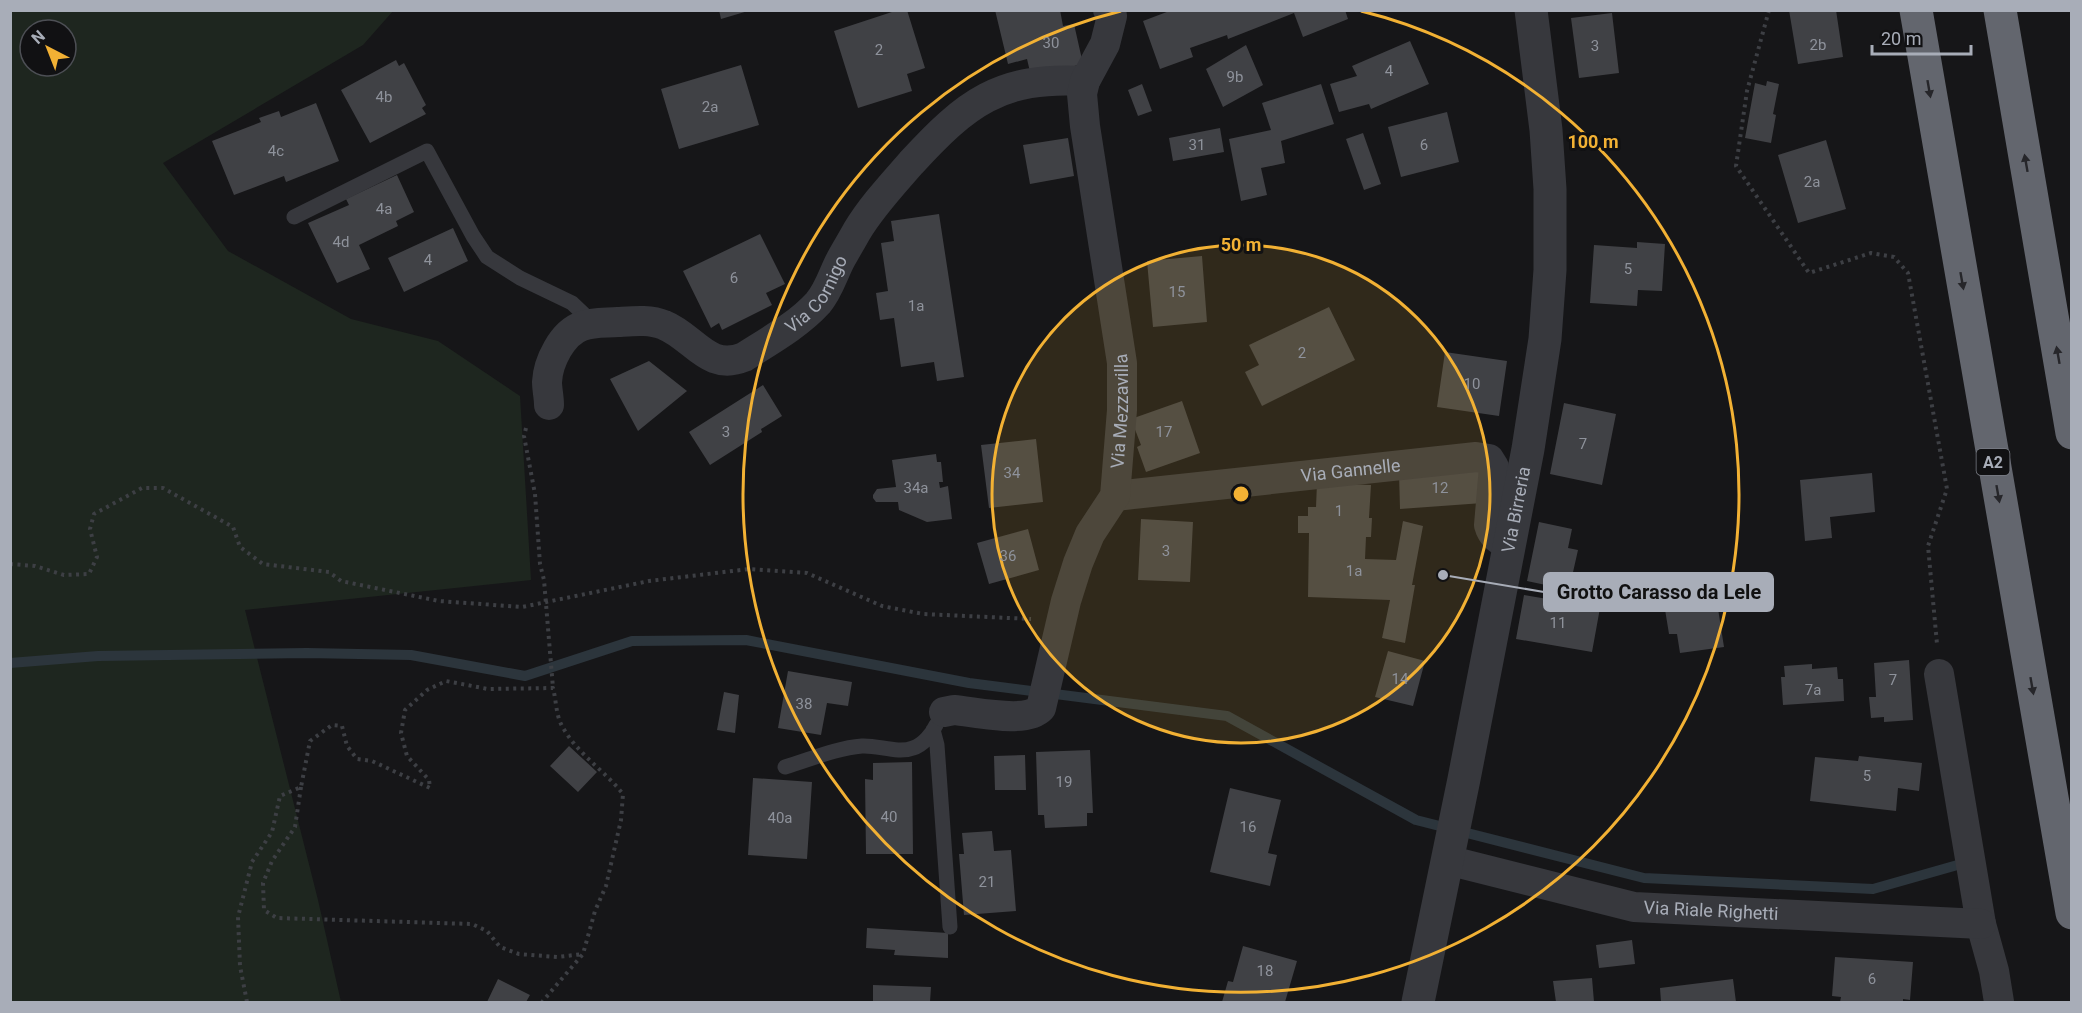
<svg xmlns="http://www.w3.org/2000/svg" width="2082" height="1013" font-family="Roboto,sans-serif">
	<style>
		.green { fill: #1e261f; fill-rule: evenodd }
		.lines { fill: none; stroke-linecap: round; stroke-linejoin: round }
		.stream { stroke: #2c353c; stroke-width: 10 }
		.building { fill: #404145 }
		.path { stroke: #3d3f44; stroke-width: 4; stroke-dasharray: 3 4.5; stroke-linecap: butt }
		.service { stroke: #37383d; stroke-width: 15 }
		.minor { stroke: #37383d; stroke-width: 30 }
		.tertiary { stroke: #37383d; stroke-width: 33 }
		.motorway { stroke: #63666e; stroke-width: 33 }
		.oneway { fill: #26262a }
		.ring { fill: none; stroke: #f2b134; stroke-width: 3 }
		.labels { text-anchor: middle; stroke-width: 6; stroke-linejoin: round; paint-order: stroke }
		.number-label { font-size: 15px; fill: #8e929b }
		.shield { fill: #111113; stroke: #7b7e86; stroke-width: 1.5 }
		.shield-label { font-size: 16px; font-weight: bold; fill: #a8adb8 }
		.street-label { font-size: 18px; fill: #a8adb8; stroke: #111113 }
		.centre { fill: #f2b134; stroke: #111113; stroke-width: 3 }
		.ring-label { font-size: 18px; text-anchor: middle; font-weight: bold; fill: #f2b134; stroke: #111113; stroke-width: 6; stroke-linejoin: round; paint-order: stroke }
		.leader { fill: none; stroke: #a8adb8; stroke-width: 2 }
		.callout-dot { fill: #a8adb8; stroke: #111113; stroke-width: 2 }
		.callout { fill: #a8adb8; stroke: #a8adb8; stroke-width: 2 }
		.callout-label { font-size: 20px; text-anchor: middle; font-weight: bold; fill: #111 }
	</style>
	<rect width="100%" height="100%" fill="#161618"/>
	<path class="green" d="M10,11h383l-30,34 -200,118 65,88 123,68 87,22 82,55 11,184 -286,30 73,290 23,102h-330zM30,30h36v36h-36z"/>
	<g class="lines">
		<path class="stream" d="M10,663l88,-7 209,-3 104,2 114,21 107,-35 114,-1 223,43 258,33 189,104 228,58 229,11 88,-25"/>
	</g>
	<path class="building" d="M719,10h29v1l-27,8z
		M898,10h9l18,58 -18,6 5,17 -54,17 -24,-77z
		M995,10h65l3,16 11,-2 9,40 -52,12 -4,-17 -19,5z
		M1172,10h173l3,9 -45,18 -9,-24 -66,26 -1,-4 -37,13 3,9 -33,12 -17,-48z
		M1789,10h47l7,47 -45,7z
		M1612,13l7,60 -40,5 -8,-60z
		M1410,41l19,43 -58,25 -2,-5 -30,8 -9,-28 27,-8 -5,-10z
		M1246,45l17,40 -40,22 -17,-38z
		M396,60l3,6 5,-3 22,42 -4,3 4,6 -56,29 -29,-53z
		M741,65l18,60 -80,24 -18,-60z
		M1767,81l12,3 -6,30 3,1 -5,28 -26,-5 10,-55 11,3z
		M1142,84l10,27 -14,5 -10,-26z
		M1321,84l13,40 -53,17 4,22 -24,5 6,27 -26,6 -12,-62 42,-9 -9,-27z
		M316,103l23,58 -53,21 -2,-6 -50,19 -22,-54 49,-19 -2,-4 20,-7 2,6z
		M1447,112l12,50 -58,15 -13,-50z
		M1220,128l4,24 -51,9 -4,-23z
		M1363,133l18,51 -17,6 -18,-51z
		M1068,138l6,38 -44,8 -7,-39z
		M1826,140l20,69 -48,14 -20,-68z
		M397,175l17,37 -18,9 2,5 -39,19 11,24 -33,14 -29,-60 41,-18 -3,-6z
		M939,214l25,163 -27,4 -3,-19 -33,5 -7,-49 -14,2 -4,-27 12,-2 -7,-48 13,-2 -3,-20z
		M453,228l15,33 -64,31 -16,-34z
		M760,234l25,50 -19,9 6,12 -50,25 -3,-7 -8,5 -28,-57z
		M1637,242l28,2 -3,47 -24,-1 -1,16 -47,-3 4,-58 43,3z
		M1202,256l5,66 -54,5 -6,-66z
		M1329,307l26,53 -93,46 -17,-34 14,-7 -10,-20z
		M1445,352l62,9 -8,55 -62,-9z
		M649,361l38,30 -49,40 -28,-52z
		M763,385l19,31 -21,13 1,3 -52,33 -21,-33z
		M1182,401l18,52 -54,19 -9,-25 4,-2 -10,-26z
		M1564,403l52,11 -14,71 -52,-11z
		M1036,439l7,63 -54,6 -8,-63z
		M936,454l1,8h4l2,20h-4l1,6 8,-2 4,33 -25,3 -28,-12 -1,-8h-22l-3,-4v-3l4,-6 19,-2 -4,-27z
		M1479,468l4,35 -83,6 -1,-36z
		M1872,473l3,39 -45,5 2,21 -27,3 -5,-61z
		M1317,483l54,2 -2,33h3l-1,19h-5l-1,22 31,1 7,-39 20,5 -11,59h3l-10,58 -23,-5 8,-38 -82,-3 1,-64h-11v-17h10v-9h8z
		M1141,519l52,3 -3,60 -52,-2z
		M1539,522l33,7 -4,19 10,2 -9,40 -42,-9z
		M1028,529l11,41 -50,14 -12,-41z
		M1714,583l10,64 -44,6 -3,-19h-8l-7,-43z
		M1524,595l76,13 -8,44 -76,-13z
		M1388,651l37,10 -12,45 -38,-9z
		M1909,660l4,60 -29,2v-5l-13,1 -2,-21h7l-2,-34z
		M1812,664v5l25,-2 1,12h5l1,22 -61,4 -2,-28h4l-1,-11z
		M788,671l64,11 -4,24 -21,-3 -6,32 -43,-7z
		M724,692l15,3 -4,38 -18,-3z
		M569,746l28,26 -19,20 -28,-26z
		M1090,750l3,63h-6v13l-42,2 -1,-13h-6l-2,-63z
		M1025,755l1,35h-31l-1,-34z
		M1859,756l63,7 -3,28 -21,-3 -2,23 -86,-10 5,-44 43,4z
		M912,762l1,92h-47l-1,-75 8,1v-17z
		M753,778l59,4 -5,77 -59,-4z
		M1230,788l51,12 -13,53 9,2 -7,31 -60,-14z
		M992,831l2,20 17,-1 5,61 -52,4 -5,-61h5l-2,-21z
		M867,928l81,5v25l-54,-3 1,-5 -29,-2z
		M1632,940l3,24 -36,4 -3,-23z
		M1243,946l54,15 -12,41h-63l6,-21 5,1z
		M1835,957l78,5 -3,38 -7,-1v3h-63l1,-5 -9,-1z
		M1592,978l2,24h-38l-3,-21z
		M498,979l32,16 -4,7h-39z
		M1733,979l3,23h-75l-1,-14z
		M873,985l58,2 -1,15h-57z"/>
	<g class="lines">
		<path class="path" d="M1769,10l-22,81 -11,75 73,107 62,-20 23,4 14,16 39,216 -19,57 9,98
			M526,428l-2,8 11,58 5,70 4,16 9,108
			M10,564l25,2 29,9 25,-1 8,-17 -7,-28 4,-15 48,-26h21l70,39 7,20 23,17 66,8 12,9 98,20 83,6 127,-26 100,-12 58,4 75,33 41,8 108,5
			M301,787l-6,40 -23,34 -9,22 1,27 13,8 195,6 15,7 13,16 19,7 38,3 26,-3
			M247,1002l-7,-36 -2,-49 14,-55 20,-30 8,-36 21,-9 9,-46 22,-16 10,1 5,20 10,13 15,2 58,27 -1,-8 -22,-24 -6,-23 4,-23 22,-20 19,-9 42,8 65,-1c3,11 3,26 8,36 14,28 43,46 62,70l-2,26 -15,66 -11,25 -12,43 -41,48"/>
		<path class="service" d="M294,217l133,-66 46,85 14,21 33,21 52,25 21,20
			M933,730l4,15 13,182
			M785,767c24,-7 51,-19 77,-21 16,-1 36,8 51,2 10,-3 19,-14 23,-23"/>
		<g class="minor">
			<path id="s1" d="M549,405c0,-8 -2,-16 -2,-23 1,-20 15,-49 35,-56 11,-4 24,-3 36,-4 15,-1 32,-3 46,3 30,12 44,47 80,32 25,-16 54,-32 74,-54 11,-13 15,-29 23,-44 5,-9 11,-19 16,-28 15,-25 35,-46 54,-68 55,-60 89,-87 174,-82"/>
			<path id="s2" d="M1115,496l361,-39 13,2 5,8 -5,58c3,11 10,15 19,20"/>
			<path d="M1939,674l42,250 13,47 5,31"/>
			<path id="s3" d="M944,712l10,-2c22,2 72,14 87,-2l25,-107 12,-38 12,-29 25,-38 7,-86v-47l-37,-237 -3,-32 3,-13 20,-37 7,-28 -4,-6"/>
			<path id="s4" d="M1447,860l187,47 347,17"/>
		</g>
		<path class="tertiary" id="s5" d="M1418,1002l46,-223 64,-330 17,-110 5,-69v-81l-4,-59 -15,-120"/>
		<path class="motorway" d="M1916,10l156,903
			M2000,10l72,423"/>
	</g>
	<defs><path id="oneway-solid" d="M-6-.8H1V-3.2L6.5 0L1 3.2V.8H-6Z" transform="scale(1.5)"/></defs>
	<g class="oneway">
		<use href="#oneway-solid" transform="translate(1929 89) rotate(80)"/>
		<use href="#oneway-solid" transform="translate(2026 163) rotate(-100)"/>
		<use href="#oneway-solid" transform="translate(1962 281) rotate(80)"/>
		<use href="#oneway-solid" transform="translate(2058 355) rotate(-100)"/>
		<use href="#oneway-solid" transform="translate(1998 494) rotate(80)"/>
		<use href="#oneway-solid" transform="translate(2032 686) rotate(80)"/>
	</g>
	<circle cx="1241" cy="494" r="249" fill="#f2b134" fill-opacity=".12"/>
	<g class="ring">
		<circle cx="1241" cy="494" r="249"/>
		<path d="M1361 11A498 498 0 1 1 1121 11"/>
	</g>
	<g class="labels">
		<g class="number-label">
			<text x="1051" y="48">30</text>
			<text x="1818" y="50">2b</text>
			<text x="1595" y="51">3</text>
			<text x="879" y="55">2</text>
			<text x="1389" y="76">4</text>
			<text x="1235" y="82">9b</text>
			<text x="384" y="102">4b</text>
			<text x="710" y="112">2a</text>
			<text x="1197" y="150">31</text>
			<text x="1424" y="150">6</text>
			<text x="276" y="156">4c</text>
			<text x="1812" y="187">2a</text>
			<text x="384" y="214">4a</text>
			<text x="341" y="247">4d</text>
			<text x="428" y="265">4</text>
			<text x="1628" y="274">5</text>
			<text x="734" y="283">6</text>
			<text x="1177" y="297">15</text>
			<text x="916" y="311">1a</text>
			<text x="1302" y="358">2</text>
			<text x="1472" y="389">10</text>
			<text x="726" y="437">3</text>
			<text x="1164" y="437">17</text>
			<text x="1583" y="449">7</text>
			<text x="1012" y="478">34</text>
			<text x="916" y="493">34a</text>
			<text x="1440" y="493">12</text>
			<text x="1339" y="516">1</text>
			<text x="1166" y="556">3</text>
			<text x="1008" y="561">36</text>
			<text x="1354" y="576">1a</text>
			<text x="1558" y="628">11</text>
			<text x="1400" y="684">14</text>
			<text x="1893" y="685">7</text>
			<text x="1813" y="695">7a</text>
			<text x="804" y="709">38</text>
			<text x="1867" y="781">5</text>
			<text x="1064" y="787">19</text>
			<text x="889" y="822">40</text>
			<text x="780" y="823">40a</text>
			<text x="1248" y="832">16</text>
			<text x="987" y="887">21</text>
			<text x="1265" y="976">18</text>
			<text x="1872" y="984">6</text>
		</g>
		<rect class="shield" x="1976.5" y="449" width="33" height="26" rx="4.5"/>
		<g class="shield-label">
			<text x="1993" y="468">A2</text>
		</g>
		<g class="street-label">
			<text dy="6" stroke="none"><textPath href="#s1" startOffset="364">Via Cornigo</textPath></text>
			<text dy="6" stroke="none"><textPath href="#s3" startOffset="411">Via Mezzavilla</textPath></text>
			<text dy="6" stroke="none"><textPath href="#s2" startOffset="237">Via Gannelle</textPath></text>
			<text dy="6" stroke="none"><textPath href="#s5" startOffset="502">Via Birreria</textPath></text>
			<text dy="6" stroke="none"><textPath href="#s4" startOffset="270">Via Riale Righetti</textPath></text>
		</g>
	</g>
	<circle cx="1241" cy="494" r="9" class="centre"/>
	<g class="ring-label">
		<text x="1593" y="148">100 m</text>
		<text x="1241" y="251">50 m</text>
	</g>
	<path class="leader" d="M1443 575L1544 592"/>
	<circle class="callout-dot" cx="1443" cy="575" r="6"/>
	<rect class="callout" x="1544" y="573" width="229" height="38" rx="6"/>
	<g class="callout-label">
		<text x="1659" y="599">Grotto Carasso da Lele</text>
	</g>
	<rect width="2082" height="1013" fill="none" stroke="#a8adb8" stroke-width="24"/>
	<g transform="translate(48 48) rotate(318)"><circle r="28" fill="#111113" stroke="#4d4f55" stroke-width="1.5"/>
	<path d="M0-4.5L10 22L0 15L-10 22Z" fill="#f2b134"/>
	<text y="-9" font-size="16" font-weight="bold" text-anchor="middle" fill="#a8adb8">N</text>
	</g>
	<path d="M1872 45v9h99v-9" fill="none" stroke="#a8adb8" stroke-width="3"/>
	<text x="1881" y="45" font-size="18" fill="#a8adb8" stroke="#111113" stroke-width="4.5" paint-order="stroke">20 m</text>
</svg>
